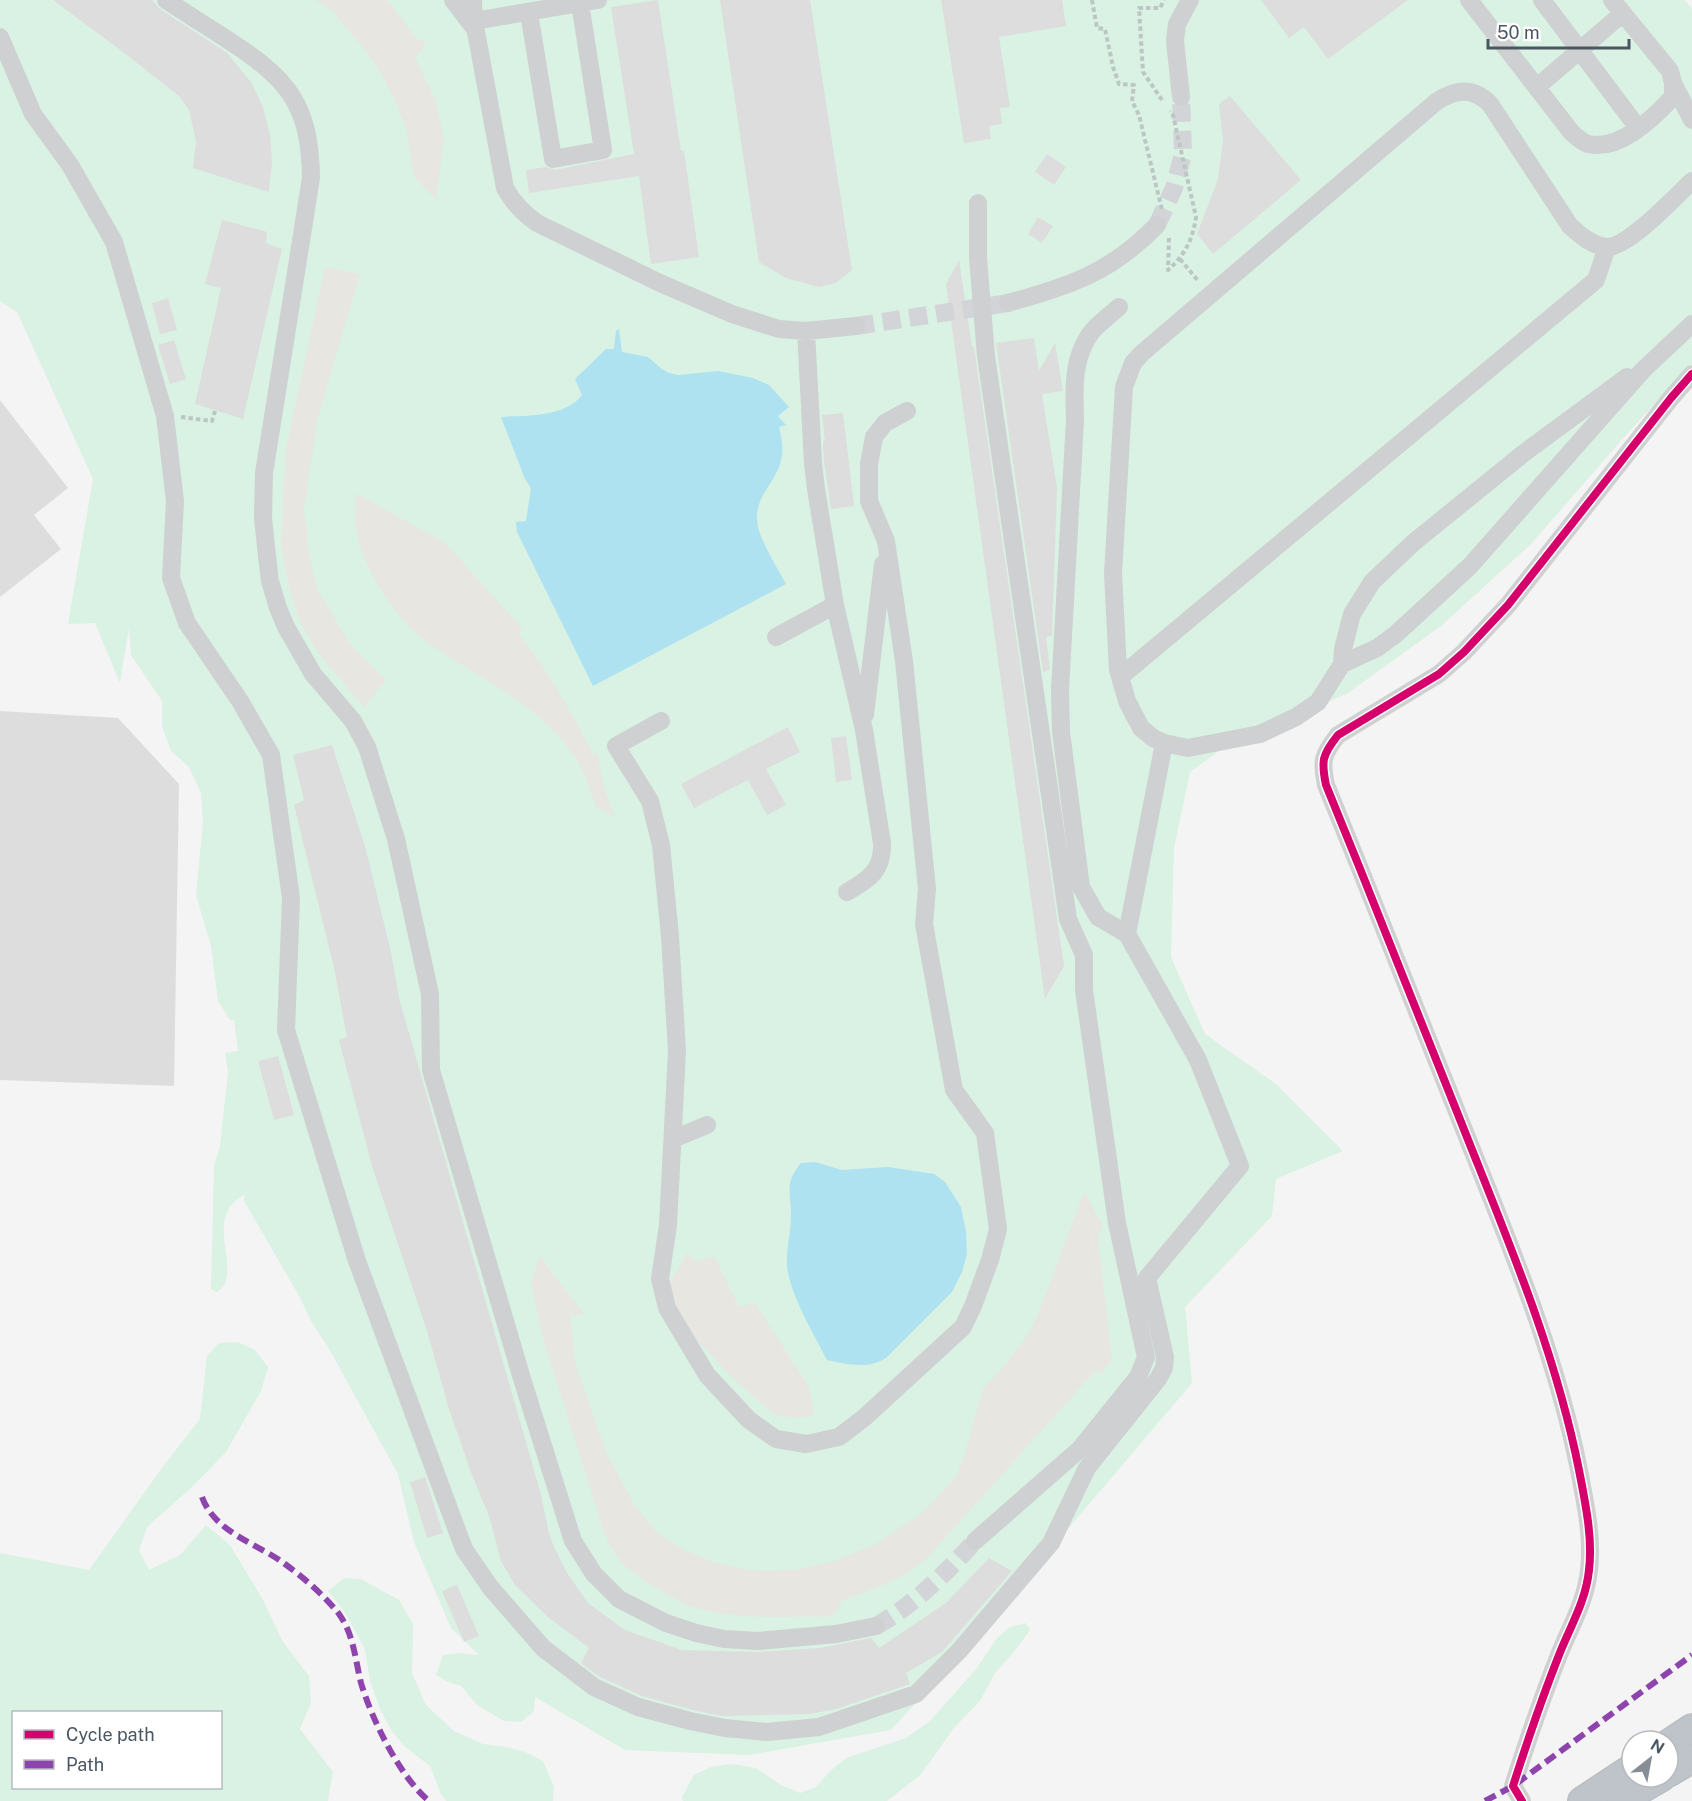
<svg xmlns="http://www.w3.org/2000/svg" width="1692" height="1801" font-family="'Public Sans',sans-serif">
	<style>
		.green { fill: #d9f2e3; fill-rule: evenodd }
		.sand { fill: #e7e6e1 }
		.water { fill: #aee2f0 }
		.building { fill: #ddddde }
		.lines { fill: none; stroke-linecap: round; stroke-linejoin: round }
		.minor-tunnel { stroke: #d2d4d7; stroke-width: 18; stroke-dasharray: 18 9; stroke-linecap: butt }
		.highway-casing { stroke: #b9bec3; stroke-width: 30 }
		.path { stroke: #bcc7c4; stroke-width: 4; stroke-dasharray: 4.5 3; stroke-linecap: butt }
		.minor { stroke: #ced0d2; stroke-width: 18 }
		.highway { stroke: #bec4c9; stroke-width: 27 }
		.quiet { stroke: #8e44ad; stroke-width: 6; stroke-dasharray: 12 6; stroke-linecap: butt }
		.cycleway-casing { stroke: #fff; stroke-width: 11 }
		.cycleway { stroke: #d6006c; stroke-width: 8 }
	</style>
	<rect width="100%" height="100%" fill="#f4f4f4"/>
	<path class="green" d="M0,0h1685l7,9v355l-66,71 -95,109 -90,82 -93,67 -125,55 -33,24 -16,76 -3,109 34,77 71,50 67,67 -67,28 -4,37 -87,91 7,76 -221,260 -80,87 -142,25 -124,-5 -90,-53 -1,14 -13,11 -17,-1 -27,-16 -16,-19 -13,-4 -12,-7 7,-20 17,-2 19,2 -28,-27 -37,-86 -16,-68 -70,-127 -17,-26 -13,-27 -54,-93v-6c-44,24 2,78 -27,97l-6,-3 3,-123 6,-20 8,-74 -3,-19 13,-2 -4,-31h-4l-12,-19 -7,-55 -15,-51 7,-73 -2,-29 -12,-26 -18,-16 -9,-25v-25l-31,-46 -2,-27 -9,55 -25,-60 -27,1 25,-145 -76,-167 -17,-11z
		M238,1342l17,8 13,17 -7,24 -35,61 -34,35 -45,40 -8,23 10,20 31,-15 26,-30 24,20 33,55 20,42 26,34 2,27 -11,26 33,43 -5,29h-328v-248l89,17 75,-105 36,-46 7,-63 12,-13zM14,1712h206v76h-206z
		M344,1578l17,1 38,21 14,24 -1,49 14,32 28,26 29,13 23,3 19,5 18,9 11,26 -1,14h-107l-5,-7 -11,-28 -25,-19 -14,-17 -11,-21 -10,-28 -5,-32 -21,-38 -16,-20z
		M1025,1623l5,7 -16,22 -19,21 -15,28 -27,28 -23,33 -11,14 -32,25h-204l-1,-4 12,-22 17,-8 20,-3 25,4 25,17 19,8 16,-6 13,-15 17,-14 60,-20 24,-17 47,-53 20,-30 13,-11z"/>
	<path class="sand" d="M316,0h72l28,38 10,4 -6,11 -5,3 21,46 8,38 -8,60 -22,-23 -8,-49 -11,-28 -16,-30 -19,-26 -27,-32z
		M325,267l35,7 -42,143 -14,91 4,40 9,41 33,55 36,36 -22,27 -45,-53 -19,-32 -11,-36 -8,-40 5,-97z
		M356,493l89,50 77,85 -4,5c30,37 53,79 75,121l4,-1 8,38 10,26 -20,-11c-17,-73 -74,-105 -133,-141 -15,-10 -32,-19 -45,-31 -25,-23 -52,-63 -59,-96 -4,-15 -2,-30 -2,-45z
		M1084,1192l19,34 -5,12 14,122 -11,13 -6,-2 -168,187c-24,22 -54,31 -85,42l-5,11 -9,6c-44,-1 -95,4 -138,-11 -14,-6 -27,-14 -40,-22 -28,-19 -35,-24 -47,-55l-60,-191 -12,-54 9,-29 12,18 33,42h-15l5,48 31,89 27,51 23,29 28,18 29,12 29,7 26,2 27,-1 42,-10 37,-15 48,-32 33,-35 8,-18 20,-71 21,-23 25,-33 10,-21z
		M687,1253l9,9 18,-6 25,51 16,-4 54,84 5,28 -16,3 -23,-3 -40,-35 -37,-39 -11,-3 -10,-19 -7,-36z"/>
	<path class="water" d="M619,329l3,23 26,5 14,12 7,4 10,2 39,-4 35,7 16,7 20,22 -11,9 8,9 -7,2c3,12 5,25 1,37 -6,20 -25,33 -23,56 1,18 20,47 29,64l-193,102 -76,-154 -1,-10 10,-1 5,-33 -6,-9 -24,-62c26,-2 63,1 81,-22l-7,-16 31,-30h8l2,-18z
		M815,1162l27,8 46,-3 46,7 11,8 16,25 5,25 1,22 -5,18 -10,20 -66,66c-18,12 -39,6 -59,2 -13,-26 -37,-65 -40,-94 -1,-16 4,-34 4,-51 0,-23 -7,-32 10,-52z"/>
	<path class="building" d="M53,0h99l8,9 67,44 24,29 12,25 7,28 2,27 -3,30 -76,-24 3,-27 -7,-31 -10,-14 -56,-44z
		M658,0l23,151h3l15,106 -48,7 -12,-88 -110,17 -3,-23 20,-3 9,3 79,-16 -23,-147z
		M720,0h90l42,270 -16,13 -17,4 -33,-9 -27,-16z
		M941,0h121l4,26 -67,11 11,70 -10,1 2,16 -13,2 2,13 -27,4z
		M1261,0h147l-80,59 -24,-32 -15,11z
		M1230,96l71,84 -88,74 -16,-20 21,-55 5,-38 -4,-37z
		M1047,154l19,13 -12,18 -19,-13z
		M1038,217l15,9 -11,17 -14,-9z
		M222,220l45,12 -1,11 16,6 -39,170 -48,-15 26,-116 -16,-4z
		M959,260l13,87h2l90,619 -19,33 -99,-715z
		M168,298l9,32 -17,4 -8,-31z
		M1034,338l5,33 16,-28 8,48 -21,3 15,94 -5,148 -6,1 4,33 -7,2 -47,-329z
		M174,340l12,39 -16,5 -12,-39z
		M0,400l68,88 -34,27 27,34 -61,48z
		M843,413l11,93 -23,3 -7,-47 -1,-21h2l-3,-26z
		M0,711l118,7 61,66 -5,302 -174,-6z
		M788,727l12,25 -34,17 20,36 -19,10 -19,-35 -54,28 -13,-24z
		M846,736l6,44 -16,2 -5,-44z
		M332,745l33,101 26,106 8,46 142,497 8,38 5,14 13,26 21,30 37,27 57,20 76,2 62,-4 51,-10 8,10 67,-45 43,-45 23,13 -70,81 -36,21 4,11 -74,25 -27,5 -87,2 -29,-6 -51,-14 -42,-19 -19,-14 8,-15 -41,-31 -33,-32 -14,-24 -12,-45 -17,-41 -23,-66 -22,-78 -55,-165 -33,-126 8,-3 -13,-69 -40,-163 10,-5 -11,-45z
		M278,1056l16,59 -20,5 -16,-59z
		M425,1477l18,56 -16,5 -17,-56z
		M457,1585l22,51 -15,6 -22,-51z"/>
	<g class="lines">
		<path class="minor-tunnel" d="M1157,225l17,-37 9,-34 -2,-57
			M856,326l152,-23
			M876,1626c39,-22 69,-52 99,-85"/>
		<defs>
			<path id="highway" d="M1668,1744l24,-16
				M1668,1773l24,-14
				M1582,1801l50,-33
				M1621,1801l41,-24"/>
		</defs>
		<use href="#highway" class="highway-casing"/>
		<path class="path" d="M1092,0l5,28 8,1 8,38 6,17 15,1 -2,16 7,14 23,95
			M1162,100l-19,-28 -4,-64h21l4,-8
			M1169,238l-1,32c17,-15 25,-31 28,-53l-23,-102 -3,-4
			M1180,259l19,23
			M181,417l31,4 3,-10"/>
		<path class="minor" d="M166,0c21,14 42,27 62,40 60,39 82,64 83,138l-47,295 -1,45 4,38 3,25 8,27 8,19 27,47 40,47 14,26 29,92 34,155 1,76 92,312 50,159 21,33 25,25 47,24 30,10 28,6 34,2 78,-7 40,-8
			M453,0l22,29
			M473,0l1,21 31,167c8,15 18,25 32,35l123,60 72,31 47,15 27,2 50,-5
			M1469,0l103,133c5,4 10,9 16,11 31,7 63,-24 82,-44l3,-4v-13
			M1542,0l96,128
			M1612,0l58,71 3,12 19,37
			M529,13l24,146 50,-9 -23,-147
			M474,21l124,-21
			M0,37l33,77 37,51 44,77 51,174 10,85 -4,77 16,45 53,78 31,54 20,143 -5,132 71,231 107,288 26,38 53,61 51,39 44,20 52,14 35,7 42,4 52,-5 97,-33 43,-43 92,-108 36,-75 71,-89 6,-11 1,-11 -18,-79 93,-112 -42,-106 -71,-126 -29,-17 -17,-30 -20,-155 -1,-42 15,-270c-1,-32 -3,-65 19,-91 8,-8 17,-15 25,-22
			M1537,87l86,-74
			M1181,97l-6,-56 2,-17 13,-24
			M1692,181c-17,16 -63,66 -85,66 -15,-1 -27,-12 -37,-21l-80,-122c-17,-17 -35,-15 -54,-2l-295,252 -8,9 -9,24 -11,187 5,96 9,31 14,27 12,10 11,5 24,5 72,-14 36,-17 22,-15 24,-38 35,-16 19,-14 74,-68 173,-196 49,-46
			M1008,303c62,-17 104,-31 149,-78
			M806,331l7,132 3,26 19,116 29,125 18,113c1,27 -12,36 -35,49
			M776,637l59,-32
			M1342,664l1,-15 9,-35 20,-32 41,-39 111,-90 103,-76
			M1120,677l476,-397 11,-33
			M865,715l18,-151
			M661,721l-45,25 34,55 11,44 9,91 7,115 -9,174 -8,54 7,29 40,67 42,45 27,19 30,5 33,-7 26,-20 98,-90 10,-21 17,-46 8,-31 -13,-96 -31,-43 -30,-166 3,-35 -23,-228 -18,-120 -17,-40v-37l5,-27 11,-14 22,-12
			M1127,934l37,-191
			M673,1139l34,-14
			M975,1541l105,-92 58,-72 8,-20 -29,-134 -33,-233v-35l-16,-36 -82,-563 -8,-98v-55
			M1522,1801l-9,-15c14,-44 29,-88 46,-131 11,-28 27,-54 30,-85 4,-33 -4,-68 -10,-100 -24,-121 -73,-234 -118,-348 -45,-112 -89,-225 -135,-337 -5,-24 -4,-30 12,-50l101,-61 25,-22 44,-47 163,-207 21,-24"/>
		<use href="#highway" class="highway"/>
		<path class="quiet" d="M202,1497c13,36 55,46 83,67 19,14 40,32 54,50 15,21 16,45 22,69 11,37 39,94 68,118
			M1485,1801l28,-15 179,-131"/>
		<defs>
			<path id="cycleway" d="M1522,1801l-9,-15c14,-44 29,-88 46,-131 11,-28 27,-54 30,-85 4,-33 -4,-68 -10,-100 -24,-121 -73,-234 -118,-348 -45,-112 -89,-225 -135,-337 -5,-24 -4,-30 12,-50l101,-61 25,-22 44,-47 163,-207 21,-24"/>
		</defs>
		<use href="#cycleway" class="cycleway-casing"/>
		<use href="#cycleway" class="cycleway"/>
	</g>
	<rect x="12" y="1711" width="210" height="78" fill="#ffffff" stroke="#b7bbc0" stroke-width="1.5"/>
	<rect x="24" y="1730" width="30" height="9" fill="#d6006c" stroke="#b7bbc0" stroke-width="1.5"/>
	<text x="66" y="1741" font-size="18" fill="#4a5661">Cycle path</text>
	<rect x="24" y="1760" width="30" height="9" fill="#8e44ad" stroke="#b7bbc0" stroke-width="1.5"/>
	<text x="66" y="1771" font-size="18" fill="#4a5661">Path</text>
	<g transform="translate(1650 1759) rotate(31)"><circle r="28" fill="#ffffff" stroke="#b7bbc0" stroke-width="1.5"/>
	<path d="M0-4.5L10 22L0 15L-10 22Z" fill="#868d94"/>
	<text y="-9" font-size="16" font-weight="bold" text-anchor="middle" fill="#4a5661">N</text>
	</g>
	<path d="M1488 39v9h141v-9" fill="none" stroke="#4a5661" stroke-width="3"/>
	<text x="1497" y="39" font-size="18" fill="#4a5661" stroke="#ffffff" stroke-width="4.5" paint-order="stroke">50 m</text>
</svg>
